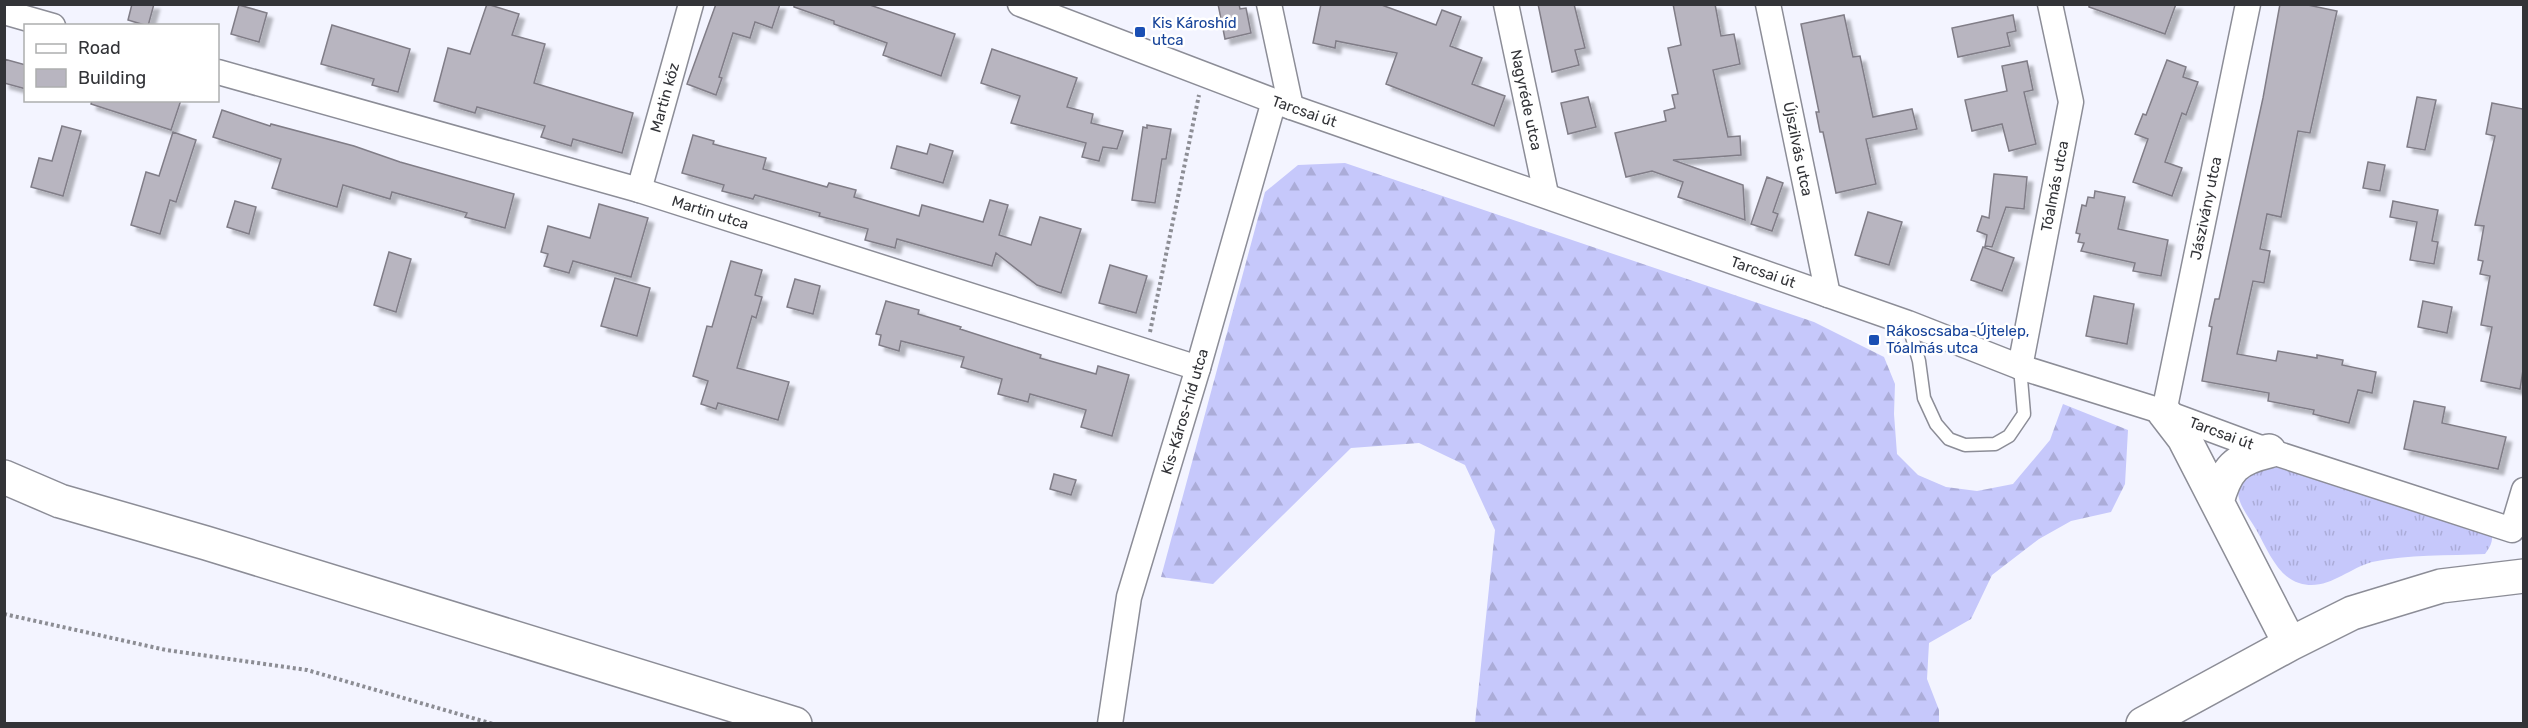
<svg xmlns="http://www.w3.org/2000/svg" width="2528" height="728" font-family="Rubik,sans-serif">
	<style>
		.grass { fill: url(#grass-tufts) }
		.forest { fill: url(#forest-firs) }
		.building { fill: #b8b5c0; stroke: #807d87; stroke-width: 1.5; filter: url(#shadow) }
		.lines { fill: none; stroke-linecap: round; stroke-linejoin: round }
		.lane-casing { stroke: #8c8d97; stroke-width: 15 }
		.street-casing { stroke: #8c8d97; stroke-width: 27 }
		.secondary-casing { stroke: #8c8d97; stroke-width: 36 }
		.path { stroke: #8c8d94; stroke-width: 4; stroke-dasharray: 3 3; stroke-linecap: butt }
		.lane { stroke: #fff; stroke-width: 12 }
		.street { stroke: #fff; stroke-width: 24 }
		.secondary { stroke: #fff; stroke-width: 33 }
		.transit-dot { fill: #1a4fb4; stroke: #fff; stroke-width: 2 }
		.labels { text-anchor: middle; stroke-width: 5; stroke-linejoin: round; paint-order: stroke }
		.transit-label { font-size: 15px; fill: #164399; stroke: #fff; text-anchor: start }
		.street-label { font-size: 15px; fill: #333438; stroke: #fff }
	</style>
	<defs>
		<pattern id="grass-tufts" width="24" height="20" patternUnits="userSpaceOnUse" patternTransform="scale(1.5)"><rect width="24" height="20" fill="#c6c8fb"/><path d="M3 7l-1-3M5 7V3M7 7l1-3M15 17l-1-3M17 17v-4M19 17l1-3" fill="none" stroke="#abacd8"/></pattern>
		<pattern id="forest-firs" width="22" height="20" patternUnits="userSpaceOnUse" patternTransform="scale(1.5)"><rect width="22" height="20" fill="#c6c8fb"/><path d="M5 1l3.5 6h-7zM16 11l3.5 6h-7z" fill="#abacd8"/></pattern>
		<filter id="shadow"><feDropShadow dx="5.5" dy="5.5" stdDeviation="1.5" flood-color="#0004"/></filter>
	</defs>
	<rect width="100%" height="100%" fill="#f3f4ff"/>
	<path class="grass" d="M2276,458l214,70c4,11 2,16 -5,26 -37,2 -77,0 -113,8 -25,7 -46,30 -73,21 -21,-6 -32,-34 -42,-52 -13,-22 -25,-32 -16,-58z"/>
	<path class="forest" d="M1345,163l469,159 70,35 11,27 -1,30 3,40 21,21 28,12 31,4 36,-7 37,-44 13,-36 65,26 -3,54 -14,28 -40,9 -32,18 -47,36 -21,44 -42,24 -2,36 12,31v13h-464l20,-193 -30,-65 -46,-22 -68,5 -138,136 -52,-7 104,-385 33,-27z"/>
	<path class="building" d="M132,4h22l-6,22 -20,-6z
		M487,4l32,10 -7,21 33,9 -11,39 99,30 -11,40 -49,-14 -2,7 -30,-9 4,-11 -68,-19 -2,6 -41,-12 14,-53 22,6z
		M716,4h64l-8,24 -17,-6 -5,16 -17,-5 -14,44 3,1 -6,17 -29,-11z
		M794,4h73l88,30 -14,42 -58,-21 4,-12 -53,-19v-3l-40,-14z
		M1218,4h21l1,5 6,-1 5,25 -26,6z
		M1321,4h58l57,21 6,-15 19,7 -11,29 32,12 -10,26 33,12 -11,30 -108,-42 11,-31 -61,-12 -1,7 -22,-5z
		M1538,4h36l11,44 -10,2 4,15 -27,7z
		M1673,4h42l6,32 13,-2 6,30 -27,6 15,67 12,-1 1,19 -68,5 70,25 2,35 -67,-23 5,-15 -31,-11 -26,6 -11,-44 51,-12 -2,-10 11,-3 -3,-13 6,-1 -10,-46 13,-3z
		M2089,4h87l-11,30 -76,-27z
		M2280,4h23l34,7 -27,122 -12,-2 -17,86 -14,-3 -7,35 10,2 -6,32 -11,-2 -16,73 39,7 2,-10 39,7v-3l26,5 -1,5 34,7 -4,21 -14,-3 -9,33 -36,-9 1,-4 -46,-9 1,-8 -67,-12 10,-54 -3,-1 6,-27h4l44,-201z
		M239,5l28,8 -8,29 -28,-8z
		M1844,15l9,42 7,-1 13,61 39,-8 5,20 -51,10 10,45 -40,9 -13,-61h-3l-4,-20h3l-18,-88z
		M2013,15l3,16 -9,2 3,13 -52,11 -6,-29z
		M332,25l78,24 -12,43 -26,-7 2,-6 -53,-15z
		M992,49l85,29 -10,29 26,7 -2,9 32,8 -6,18 -14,-2 -4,14 -17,-4 4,-14 -75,-20 9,-27 -39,-13z
		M4,59l22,6v24l-22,-6z
		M2167,60l19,7 -3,10 15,5 -12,33 -4,-2 -17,49 17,6 -10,28 -39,-14 15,-43 -13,-5 8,-20 3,1z
		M2027,61l6,29 -9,2 12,52 -27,7 -7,-27 -30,7 -7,-31 42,-9 -5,-25z
		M1588,97l8,30 -28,7 -7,-31z
		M2417,97l19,3 -11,50 -18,-3z
		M92,100h89l-10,30 -80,-26z
		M2492,103l31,6v261l-3,19 -39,-8 11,-54 -11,-2 9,-49 -10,-2 3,-13 -5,-1 6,-34 -9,-1 20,-89 -9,-2z
		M222,110l48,16 1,-2 83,22 46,16 114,32 -9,34 -40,-11 2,-4 -75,-21 -2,7 -47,-14 -6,22 -65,-19 9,-29 -68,-22z
		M1147,125l24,4 -5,30h-4l-7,44 -23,-3 11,-73 4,1z
		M62,126l19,5 -18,65 -32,-9 8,-29 13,3z
		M173,132l23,8 -20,62 -6,-2 -10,34 -29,-9 15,-53 13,4z
		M693,135l21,6 -1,3 53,14 -3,11 64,18 2,-4 27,7 -2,7 65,19 3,-11 61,17 7,-22 18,5 -9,30 32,10 9,-28 41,12 -20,64 -24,-8 -41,-32 -4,13 -95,-27 -2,9 -30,-8 3,-11 -49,-13 1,-3 -65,-18 -2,4 -31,-8 2,-6 -42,-12z
		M930,144l23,7 -10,32 -52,-15 6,-22 30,8z
		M2368,162l17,3 -5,26 -17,-3z
		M1994,174l33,3 -3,32 -18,-2 -14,40 -7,-1 2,-11 -10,-4 5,-15 7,2z
		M1767,177l16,6 -10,29 5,2 -6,17 -21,-7z
		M2095,191l30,6 -7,32 50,11 -7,36 -28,-5 2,-8 -54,-12 3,-8 -6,-1 2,-8 -4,-1 6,-28 4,1 2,-9 6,1z
		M235,201l21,6 -7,27 -22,-7z
		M2393,201l45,9 -6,31 6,1 -4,22 -24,-4 7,-38 -27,-5z
		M599,204l49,14 -17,59 -58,-16 -4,12 -25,-7 4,-12 -7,-2 7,-26 42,12z
		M1868,212l34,10 -13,43 -34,-10z
		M1983,247l31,11 -12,33 -31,-11z
		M389,252l22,7 -15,53 -22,-7z
		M731,261l31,9 -7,25 7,2 -6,21 -4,-2 -15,52 52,14 -11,38 -60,-17 -2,6 -15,-5 7,-23 -15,-5 14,-50 5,1z
		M1110,265l37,11 -11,37 -37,-10z
		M615,278l35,10 -13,48 -36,-10z
		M795,279l25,7 -7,28 -26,-7z
		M2094,296l40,8 -7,40 -41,-8z
		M886,301l33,9 -1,4 43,13 -1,2 81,26 -1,3 56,16 2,-8 31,9 -17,61 -31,-9 5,-17 -56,-16 -2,8 -30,-8 4,-15 -41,-12 3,-10 -63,-16 -2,10 -20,-6 2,-10 -5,-1z
		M2423,301l29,6 -5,26 -29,-6z
		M2414,401l31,6 -3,16 64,14 -8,32 -94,-20z
		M1054,474l22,6 -5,15 -21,-6z"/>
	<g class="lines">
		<defs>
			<path id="lane" d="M1908,323l11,38 5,37 12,26 13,15 16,6 30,-1 14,-8 15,-22 -4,-47"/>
			<g id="street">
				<path id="s1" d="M1020,4l254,97 634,222 112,44 144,45 105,39 243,79 12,-40"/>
				<path d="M1269,4l22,103"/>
				<path id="s2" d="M1506,4l40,190"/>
				<path id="s3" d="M1768,4l60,291"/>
				<path d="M4,12l49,14"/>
				<path id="s4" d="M218,72l421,118 559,178"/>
				<path id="s5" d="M639,190l52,-186"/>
				<path id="s6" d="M2020,367l51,-265 -21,-98"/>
				<path id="s7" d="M2164,412l84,-408"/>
				<path id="s8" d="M1110,724l19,-127 69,-229 76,-267"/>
			</g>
			<path id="secondary" d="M2164,412l20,26 106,206
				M4,477l56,24 146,42 589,181
				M2217,502c9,-33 18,-43 52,-51
				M2143,724l147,-80 62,-31 89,-27 83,-10"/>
		</defs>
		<use href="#lane" class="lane-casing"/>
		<use href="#street" class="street-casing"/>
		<use href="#secondary" class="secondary-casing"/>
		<path class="path" d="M1150,332l49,-237
			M4,614l162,36 141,20 186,54"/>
		<use href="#lane" class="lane"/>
		<use href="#street" class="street"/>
		<use href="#secondary" class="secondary"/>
	</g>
	<g class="transit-dot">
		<rect x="1134" y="26" width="12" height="12" rx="3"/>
		<rect x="1868" y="334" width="12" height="12" rx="3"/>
	</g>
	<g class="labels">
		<g class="transit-label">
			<text x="1152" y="28">Kis Károshíd<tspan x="1152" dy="17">utca</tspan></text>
			<text x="1886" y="336">Rákoscsaba-Újtelep,<tspan x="1886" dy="17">Tóalmás utca</tspan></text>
		</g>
		<g class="street-label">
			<text dy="5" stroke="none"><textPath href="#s5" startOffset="96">Martin köz</textPath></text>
			<text dy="5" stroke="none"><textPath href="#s2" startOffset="98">Nagyréde utca</textPath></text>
			<text dy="5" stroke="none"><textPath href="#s1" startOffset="304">Tarcsai út</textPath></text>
			<text dy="5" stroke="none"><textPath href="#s3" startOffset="148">Újszilvás utca</textPath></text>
			<text dy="5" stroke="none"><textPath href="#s6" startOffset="184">Tóalmás utca</textPath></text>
			<text dy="5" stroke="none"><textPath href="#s7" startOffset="208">Jászivány utca</textPath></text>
			<text dy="5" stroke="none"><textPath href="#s4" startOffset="512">Martin utca</textPath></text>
			<text dy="5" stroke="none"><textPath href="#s1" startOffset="790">Tarcsai út</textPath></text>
			<text dy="5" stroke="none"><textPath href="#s8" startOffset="322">Kis-Káros-híd utca</textPath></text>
			<text dy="5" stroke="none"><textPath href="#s1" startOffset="1276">Tarcsai út</textPath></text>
		</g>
	</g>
	<rect width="2528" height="728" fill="none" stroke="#333438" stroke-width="12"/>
	<rect x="24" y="24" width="195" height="78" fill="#ffffff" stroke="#adaeaf" stroke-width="1.5"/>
	<rect x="36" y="44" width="30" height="9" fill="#ffffff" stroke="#adaeaf" stroke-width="1.5"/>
	<text x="78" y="54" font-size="18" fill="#333438">Road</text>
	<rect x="36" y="69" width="30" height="18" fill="#b8b5c0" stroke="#adaeaf" stroke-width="1.5"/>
	<text x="78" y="84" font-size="18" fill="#333438">Building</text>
</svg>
